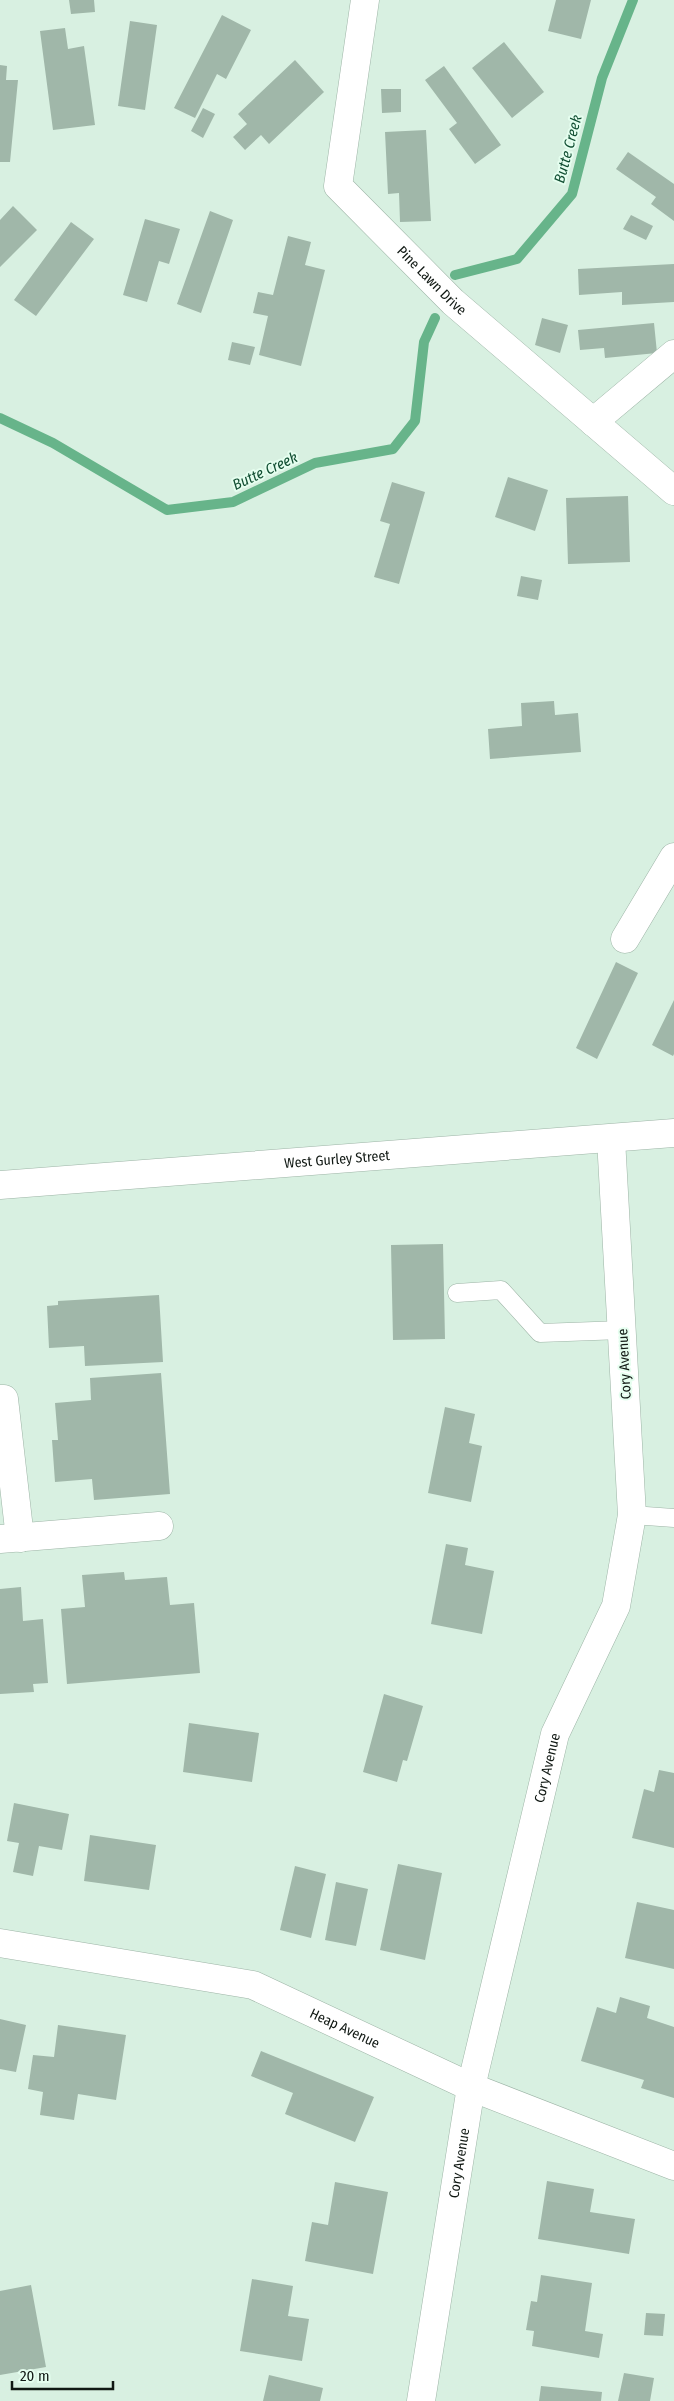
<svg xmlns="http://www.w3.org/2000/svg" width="674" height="2401" font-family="'Fira Sans Condensed',sans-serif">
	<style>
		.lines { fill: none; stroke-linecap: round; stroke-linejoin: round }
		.stream { stroke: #67b48a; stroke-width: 10 }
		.building { fill: #a0b7a9 }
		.service-casing { stroke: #9db4a6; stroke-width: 19 }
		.minor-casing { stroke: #9db4a6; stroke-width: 29 }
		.secondary-casing { stroke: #9db4a6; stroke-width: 29 }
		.service { stroke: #fff; stroke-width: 18 }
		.minor { stroke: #fff; stroke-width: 28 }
		.secondary { stroke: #fff; stroke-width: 28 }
		.labels { text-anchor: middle; stroke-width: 4; stroke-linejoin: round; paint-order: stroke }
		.street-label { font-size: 14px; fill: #101813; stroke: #e5feef }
		.water-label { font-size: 15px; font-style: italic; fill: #114e32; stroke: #e5feef }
	</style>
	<rect width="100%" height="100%" fill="#d8f0e1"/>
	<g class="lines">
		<path class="stream" d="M455,275l62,-16 55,-65 30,-116 31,-78
			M0,418l53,25 114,67 66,-8 82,-39 78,-14 22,-28 9,-79 11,-24"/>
	</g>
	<path class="building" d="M69,0h25l1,12 -24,2z
		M556,0h35l-10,39 -33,-8z
		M222,15l29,15 -25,49 -9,-5 -22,44 -21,-10z
		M130,21l27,4 -12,85 -27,-4z
		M65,28l3,21 16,-3 11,79 -42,5 -13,-99z
		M504,42l40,50 -32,26 -40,-50z
		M295,60l29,32 -55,52 -8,-9 -16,15 -12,-13 14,-13 -9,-10z
		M0,65l7,1 -1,14h12l-8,82h-10z
		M444,66l57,79 -26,19 -26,-35 8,-6 -32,-43z
		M381,89h20v23l-19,1z
		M203,108l12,6 -12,24 -12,-7z
		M426,130l5,91 -31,1 -1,-29 -11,1 -3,-62z
		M628,152l46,32v37l-23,-17 5,-7 -40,-28z
		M13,206l24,24 -37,37v-47z
		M210,211l23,9 -32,93 -24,-9z
		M631,215l22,11 -7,14 -23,-11z
		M145,219l35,10 -11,35 -10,-3 -12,41 -24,-7z
		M71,222l23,17 -58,77 -22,-16z
		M288,236l23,6 -6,23 20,5 -24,96 -42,-11 9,-39 -15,-3 5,-21 15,3z
		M674,264v38l-52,3v-13l-43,3 -1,-26z
		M542,318l26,7 -8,28 -25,-8z
		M654,323l3,30 -52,5 -1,-10 -24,2 -2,-20z
		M232,342l23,5 -5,18 -22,-5z
		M508,477l40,13 -13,41 -40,-14z
		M392,482l33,10 -26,92 -25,-7 16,-53 -10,-3z
		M628,496l2,66 -62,2 -2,-66z
		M521,576l21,4 -4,20 -21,-4z
		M554,701l1,14 23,-2 3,39 -91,7 -2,-30 34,-3 -1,-23z
		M616,962l22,11 -41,86 -21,-11z
		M674,1000v54l-1,2 -21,-11z
		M443,1244l2,95 -52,1 -2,-95z
		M159,1295l4,67 -78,4 -1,-20 -35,2 -2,-42 11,-1v-4z
		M161,1373l9,121 -76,6 -2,-21 -37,3 -3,-42h6l-3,-37 36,-3 -1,-22z
		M445,1407l30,7 -6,29 13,3 -11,56 -43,-9z
		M446,1544l22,4 -3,17 29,6 -12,63 -51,-10z
		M124,1572l1,8 42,-3 3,28 24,-2 6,70 -133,11 -6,-75 24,-2 -3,-32z
		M21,1587l2,34 20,-2 5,64 -15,1 1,8 -34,2v-105z
		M384,1694l39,12 -16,55 -4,-1 -6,22 -34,-10z
		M189,1723l70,10 -7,49 -69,-10z
		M659,1770l15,3v75l-42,-10 12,-49 10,3z
		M14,1803l55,11 -7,36 -23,-4 -6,30 -20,-4 6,-29 -12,-2z
		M90,1835l66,10 -7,45 -65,-9z
		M398,1864l44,9 -17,87 -45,-10z
		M295,1866l31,8 -15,64 -31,-8z
		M336,1882l32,7 -12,57 -31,-6z
		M637,1902l37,8v59l-49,-11z
		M620,1997l30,9 -3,12 27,9v71l-33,-10 3,-8 -63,-19 16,-54 19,6z
		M0,2019l26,6 -10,47 -16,-3z
		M58,2025l68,10 -10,65 -38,-6 -4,26 -34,-5 3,-23 -15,-3 5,-34 21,2z
		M261,2051l113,46 -19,45 -70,-28 8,-21 -42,-17z
		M547,2181l47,8 -4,23 45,7 -6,35 -91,-15z
		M335,2182l53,10 -15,82 -68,-13 7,-39 16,3z
		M541,2275l51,8 -7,48 18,3 -4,24 -67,-12 2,-15 -8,-1 5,-29 6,1z
		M252,2279l41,7 -5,30 21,3 -7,42 -62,-10z
		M31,2285l15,82 -46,8v-84z
		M646,2313l19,1 -2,22 -19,-1z
		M624,2373l30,5 -4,23h-32z
		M269,2375l54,13 -3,13h-57z
		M541,2386l61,6 -1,9h-62z"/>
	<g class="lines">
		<defs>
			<path id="service" d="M457,1293l44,-3 39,43 82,-3
				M632,1515l42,3"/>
			<g id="minor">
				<path id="s1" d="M365,0l-27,186 115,116 221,189"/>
				<path d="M593,422l81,-68"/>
				<path d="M625,939l49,-82"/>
				<path d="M0,1399h4l16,139"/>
				<path d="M0,1539l159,-13"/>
				<path id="s2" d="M0,1943l253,42 218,102 203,79"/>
				<path id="s3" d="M421,2401l50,-314 84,-353 61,-128 16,-91 -21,-376"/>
			</g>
			<g id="secondary">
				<path id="s4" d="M0,1185l674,-52"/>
			</g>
		</defs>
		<use href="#service" class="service-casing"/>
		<use href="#minor" class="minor-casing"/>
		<use href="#secondary" class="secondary-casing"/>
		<use href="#service" class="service"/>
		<use href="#minor" class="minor"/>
		<use href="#secondary" class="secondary"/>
	</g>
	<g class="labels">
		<g class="street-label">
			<text dy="5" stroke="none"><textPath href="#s1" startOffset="321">Pine Lawn Drive</textPath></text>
			<text dy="5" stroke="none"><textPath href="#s4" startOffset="338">West Gurley Street</textPath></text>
			<text transform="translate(624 1364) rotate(-93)" y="5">Cory Avenue</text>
			<text dy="5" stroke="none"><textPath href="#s3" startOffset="646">Cory Avenue</textPath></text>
			<text dy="5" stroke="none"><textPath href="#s2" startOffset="358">Heap Avenue</textPath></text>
			<text dy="5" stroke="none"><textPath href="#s3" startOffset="241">Cory Avenue</textPath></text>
		</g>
		<g class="water-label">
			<text transform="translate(568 149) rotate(-75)" y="5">Butte Creek</text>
			<text transform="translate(265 471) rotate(-25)" y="5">Butte Creek</text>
		</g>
	</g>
	<path d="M12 2381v8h101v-8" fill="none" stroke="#101813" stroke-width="2.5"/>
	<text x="20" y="2381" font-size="15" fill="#101813" stroke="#e5feef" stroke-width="4" paint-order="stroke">20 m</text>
</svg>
